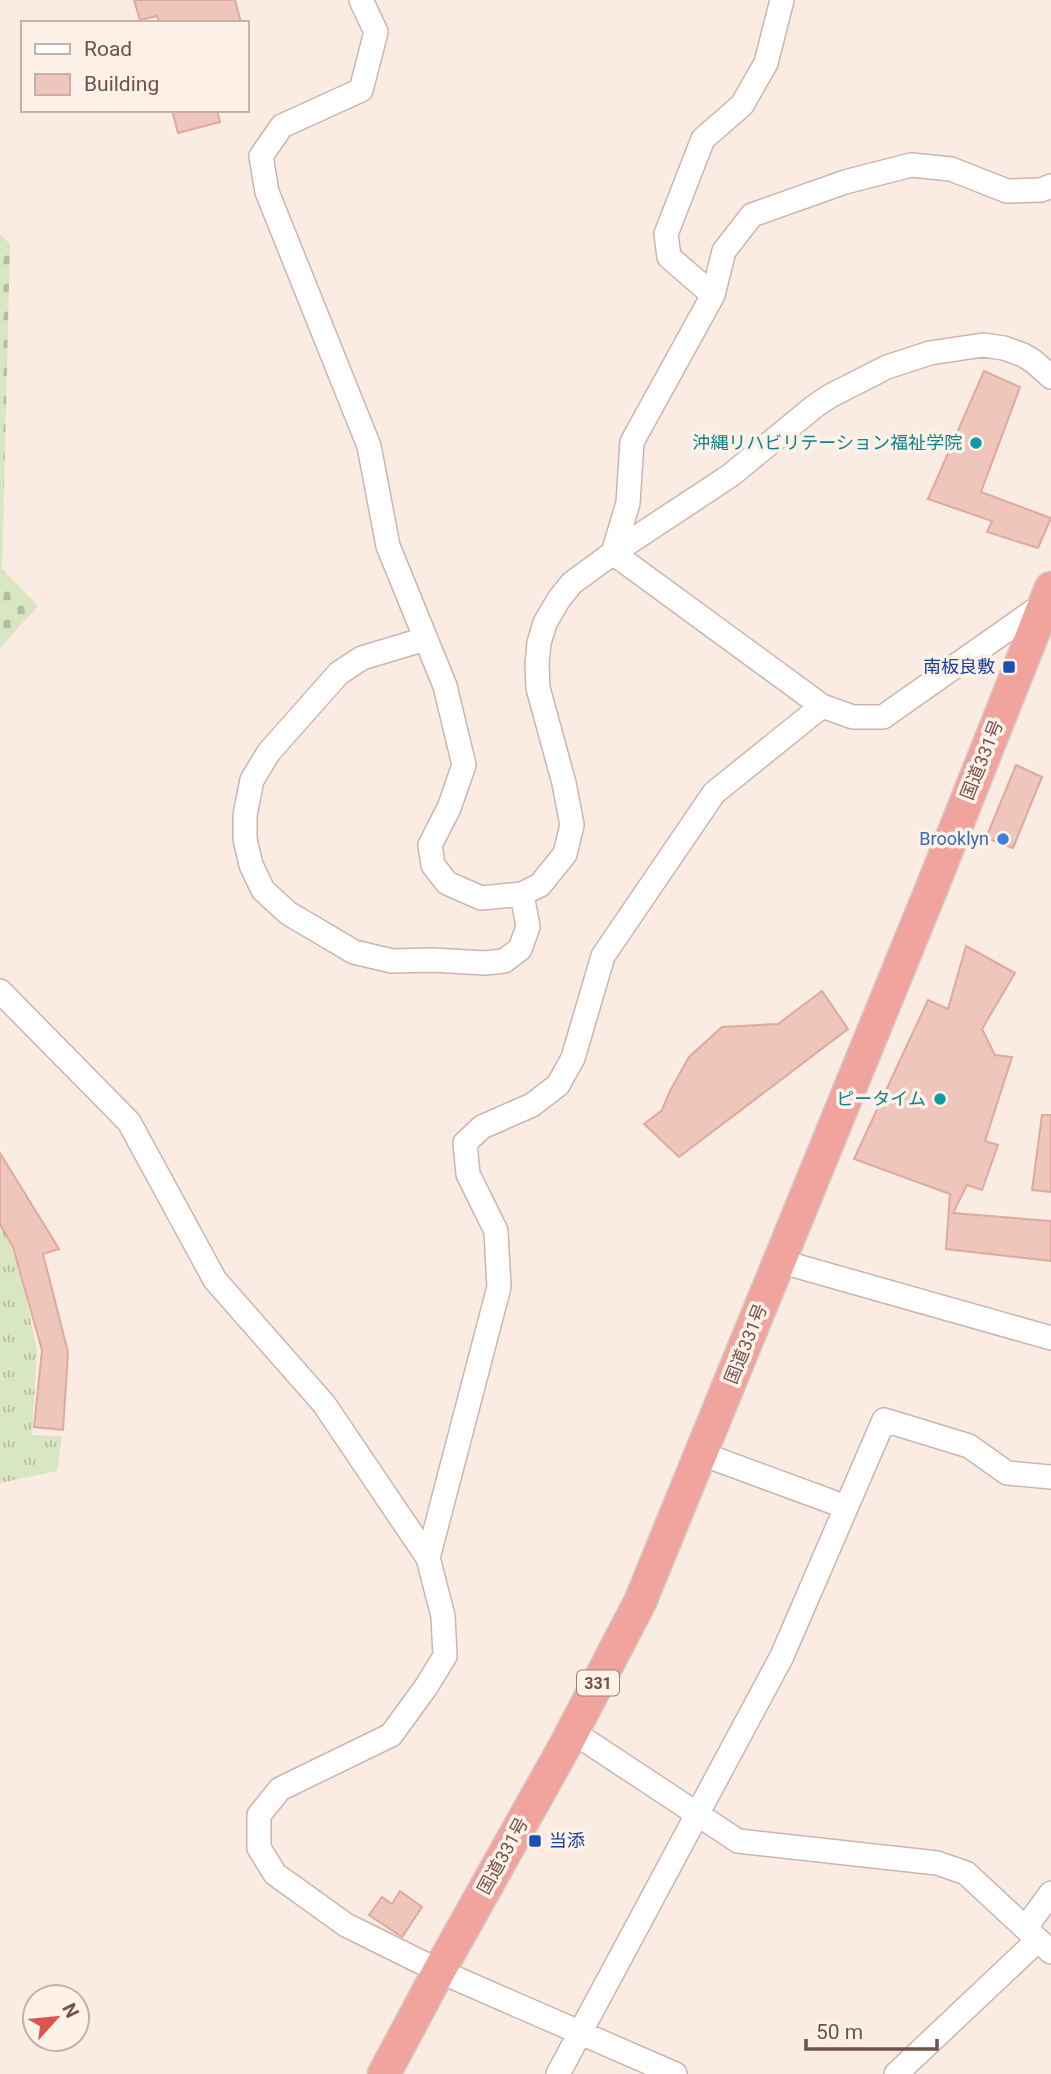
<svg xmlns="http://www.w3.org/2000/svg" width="1051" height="2074" font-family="Roboto,'Noto Sans JP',sans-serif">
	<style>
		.grass { fill: url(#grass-tufts) }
		.cemetery { fill: url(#cemetery-stones) }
		.building { fill: #eec6bc; stroke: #dfaa9d; stroke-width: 2 }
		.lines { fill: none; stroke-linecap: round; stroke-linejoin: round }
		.minor-casing { stroke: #cdb5ad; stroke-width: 26 }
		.highway-casing { stroke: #d4cbc9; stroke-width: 35 }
		.minor { stroke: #fff; stroke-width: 23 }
		.highway { stroke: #f1a39d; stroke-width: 32 }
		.culture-dot { fill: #0f9aa8; stroke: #fef1e8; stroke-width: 2.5 }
		.transit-dot { fill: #1a4fb4; stroke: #fef1e8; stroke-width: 2.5 }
		.shop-dot { fill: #3f7fe0; stroke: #fef1e8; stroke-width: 2.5 }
		.labels { text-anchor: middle; stroke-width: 7; stroke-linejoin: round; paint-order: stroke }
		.shield { fill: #fef1e8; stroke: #9b817a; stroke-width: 2 }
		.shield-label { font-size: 16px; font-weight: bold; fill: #70514b }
		.culture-label { font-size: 18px; fill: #0d838f; stroke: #fef1e8; text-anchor: end }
		.transit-label { font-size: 18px; fill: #164399; stroke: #fef1e8; text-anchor: end }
		.street-label { font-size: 18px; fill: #70514b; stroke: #fef1e8 }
		.shop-label { font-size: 18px; fill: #366cbe; stroke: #fef1e8; text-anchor: end }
	</style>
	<defs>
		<pattern id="grass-tufts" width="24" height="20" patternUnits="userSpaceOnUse" patternTransform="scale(1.75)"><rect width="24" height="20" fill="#d8e6c2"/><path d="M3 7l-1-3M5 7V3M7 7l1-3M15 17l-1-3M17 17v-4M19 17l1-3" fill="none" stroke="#b4bda0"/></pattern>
		<pattern id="cemetery-stones" width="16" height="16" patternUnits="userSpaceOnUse" patternTransform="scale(1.75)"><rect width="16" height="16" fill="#d8e6c2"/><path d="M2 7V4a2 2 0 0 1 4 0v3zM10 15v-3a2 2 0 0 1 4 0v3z" fill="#b4bda0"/></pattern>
	</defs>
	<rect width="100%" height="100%" fill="#faece2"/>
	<path class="grass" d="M0,1224l7,12 12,30 18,84 -5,85 30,1 -5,35 -57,12z"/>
	<path class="cemetery" d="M0,234l10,10 -8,325 36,37 -38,42z"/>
	<path class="building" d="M134,0h101l6,23h-82l-2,-7 -17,4z
		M172,110h45l3,12 -42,11z
		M984,371l36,16 -39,105 70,26 -13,30 -51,-16 5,-11 -64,-22z
		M1016,765l26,12 -29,71 -27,-10z
		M966,946l49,27 -33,56 13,26 17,2 -27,84 13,4 -16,45 -15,-5 -14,28 98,8v40l-105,-12 4,-55 -96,-35 74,-159 20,9z
		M822,991l26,38 -169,128 -35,-33 18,-14 8,-19 19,-34 33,-30 56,-3z
		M1042,1115h9v77l-19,-2z
		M0,1153l59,96 -16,5 25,98 -5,78 -29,-3 8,-77 -29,-103 -13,-23z
		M400,1891l22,16 -20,30 -33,-22 13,-18 10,7z"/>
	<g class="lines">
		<defs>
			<path id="minor" d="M361,0l15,32 -15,58 -79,36 -21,30 6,36 102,254 19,100 57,140 19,79 -15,43 -19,37 3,20 14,18 34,15 41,-4 18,-9 25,-31 7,-29 -8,-42 -26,-95 -1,-24 2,-21 6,-20 14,-24 13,-16 41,-30 118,-78 84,-69 15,-10 57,-29 43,-14 53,-8 21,3 19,7 10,6 18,16
				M713,295l-44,-38 -3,-23 37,-95 39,-34 24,-42 16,-63
				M613,553l15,-50 4,-61 81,-147 11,-44 28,-36 93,-33 66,-17 40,4 56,22 34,-1 10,-4
				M613,553l209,153 31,11h30l162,-114
				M425,639l-63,19 -23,15 -70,79 -17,28 -7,35v24l6,26 12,25 25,23 66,39 38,9 40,-1 53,3 19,-2 16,-12 8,-22 -6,-33
				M0,991l129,131 86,158 109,124 104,154 15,58 2,40 -19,31 -35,48 -111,54 -21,26v33l16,26 71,51 93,46 236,103
				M779,1261l272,77
				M702,1454l144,53
				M428,1558l71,-271 -3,-56 -28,-57 -3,-31 17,-16 50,-22 26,-20 15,-27 30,-102 111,-163 108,-87
				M573,1732l165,109 199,22 29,10 85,79
				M1026,1927l25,-34
				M558,2074l224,-418 102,-236 85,26 38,27 44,4
				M896,2074l142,-134"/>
			<path id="highway" d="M384,2074l55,-103 127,-227 74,-142 291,-712 120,-302"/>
		</defs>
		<use href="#minor" class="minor-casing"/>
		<use href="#highway" class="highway-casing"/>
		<use href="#minor" class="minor"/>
		<use href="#highway" class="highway"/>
	</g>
	<g class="culture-dot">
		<circle cx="976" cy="443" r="7"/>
		<circle cx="940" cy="1099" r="7"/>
	</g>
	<g class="transit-dot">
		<rect x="1002" y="660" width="14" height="14" rx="3.5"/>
		<rect x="528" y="1834" width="14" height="14" rx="3.5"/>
	</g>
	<circle class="shop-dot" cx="1003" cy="839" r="7"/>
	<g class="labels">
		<rect class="shield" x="577" y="1670.5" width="42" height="25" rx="5"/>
		<g class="shield-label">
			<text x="598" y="1689">331</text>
		</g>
		<g class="culture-label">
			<text x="962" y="449">沖縄リハビリテーション福祉学院</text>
			<text x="926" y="1105">ピータイム</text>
		</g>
		<g class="transit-label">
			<text x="995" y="673">南板良敷</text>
			<text x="549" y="1847" text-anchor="start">当添</text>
		</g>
		<g class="street-label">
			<text transform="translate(982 760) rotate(-68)" y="6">国道331号</text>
			<text transform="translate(746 1344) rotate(-68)" y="6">国道331号</text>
			<text transform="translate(503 1856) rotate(-61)" y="6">国道331号</text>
		</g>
		<g class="shop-label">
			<text x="989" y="845">Brooklyn</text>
		</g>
	</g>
	<rect x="21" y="21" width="228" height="91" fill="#fef1e8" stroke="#c5b1a9" stroke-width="2"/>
	<rect x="35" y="44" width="35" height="10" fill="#ffffff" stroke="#c5b1a9" stroke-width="2"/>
	<text x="84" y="56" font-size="21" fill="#70514b">Road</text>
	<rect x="35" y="74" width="35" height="21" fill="#eec6bc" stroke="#c5b1a9" stroke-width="2"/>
	<text x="84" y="91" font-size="21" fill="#70514b">Building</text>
	<g transform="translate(56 2018) rotate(63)"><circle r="33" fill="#fef1e8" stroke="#c5b1a9" stroke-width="2"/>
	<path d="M0-5L12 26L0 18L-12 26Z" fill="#dd544f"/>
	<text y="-10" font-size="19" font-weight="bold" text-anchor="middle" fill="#70514b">N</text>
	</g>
	<path d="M806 2039v10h131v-10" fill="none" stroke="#70514b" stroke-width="3.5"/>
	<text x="816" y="2039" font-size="21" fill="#70514b" stroke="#fef1e8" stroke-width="5" paint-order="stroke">50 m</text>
</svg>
